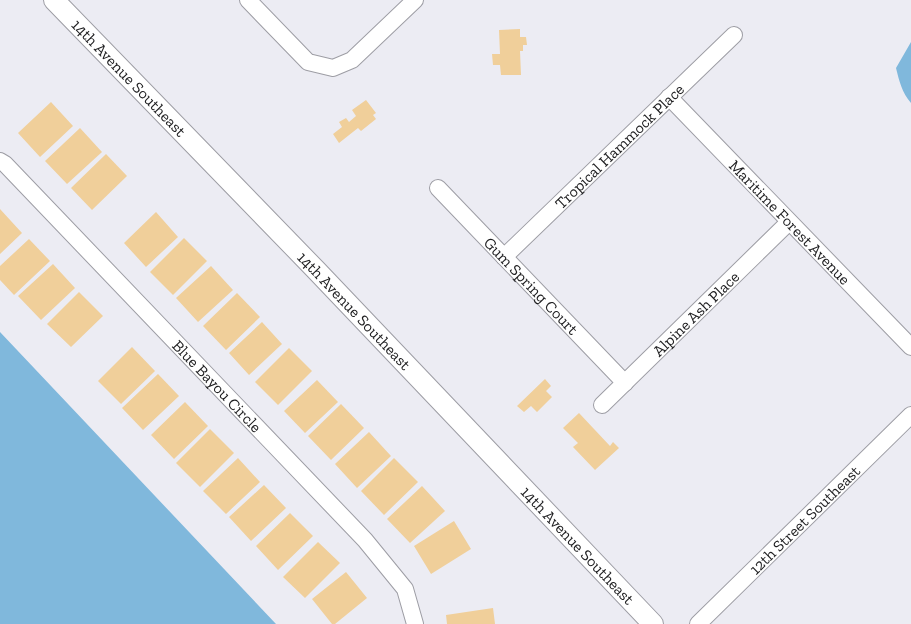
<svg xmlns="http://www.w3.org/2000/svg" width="911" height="624" font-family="'Zilla Slab',serif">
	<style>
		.water { fill: #80b8dc }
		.building { fill: #f0cf9a }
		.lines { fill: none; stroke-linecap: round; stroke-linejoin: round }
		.minor-casing { stroke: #9d9da4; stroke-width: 18 }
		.tertiary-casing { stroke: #9d9da4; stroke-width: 22 }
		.minor { stroke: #fff; stroke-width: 16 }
		.tertiary { stroke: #fff; stroke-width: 20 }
		.labels { text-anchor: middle; stroke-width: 3; stroke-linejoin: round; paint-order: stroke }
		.street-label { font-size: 16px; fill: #202022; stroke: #ececf3 }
	</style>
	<rect width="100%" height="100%" fill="#ececf3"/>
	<path class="water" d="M911,42v61c-9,-10 -12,-23 -15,-35z
		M0,332l276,292h-276z"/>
	<path class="building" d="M520,29v8h6l1,8h-4v6h-3l1,24h-20l-1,-10h-7l-1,-11h8l-1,-24z
		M366,100l10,13 -3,2 3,4 -15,12 -3,-3 -19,15 -6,-9 9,-7 -3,-5 7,-4 3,4 7,-6 -4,-6z
		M51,102l22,24 -33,31 -22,-24z
		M80,128l22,24 -35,32 -22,-23z
		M106,154l21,22 -35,34 -21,-22z
		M0,209l22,24 -22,21z
		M156,212l22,25 -32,30 -22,-24z
		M184,238l23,23 -34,34 -23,-23z
		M29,239l21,22 -36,34 -14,-15v-14z
		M53,264l22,24 -34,32 -23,-24z
		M211,266l22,24 -35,32 -22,-24z
		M79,292l24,24 -32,31 -24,-23z
		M237,293l23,24 -34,33 -23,-24z
		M262,322l20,22 -33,31 -20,-22z
		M132,347l23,24 -34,33 -23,-23z
		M289,348l23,23 -34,34 -23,-23z
		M158,374l21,22 -36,34 -21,-22z
		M545,379l6,7 -5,5 6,6 -15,15 -6,-6 -7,6 -7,-6z
		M317,380l21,22 -33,31 -21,-22z
		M185,402l23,24 -34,33 -23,-24z
		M341,404l23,24 -33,32 -23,-24z
		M579,413l31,33 3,-4 6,6 -24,22 -22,-23 5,-4 -15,-15z
		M210,429l24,24 -34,34 -24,-24z
		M369,432l22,24 -34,32 -22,-24z
		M238,458l22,24 -34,32 -23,-23z
		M394,458l24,24 -34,33 -23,-24z
		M264,485l22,23 -35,33 -22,-24z
		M422,486l23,25 -35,32 -23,-24z
		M290,513l23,23 -35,34 -22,-24z
		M454,521l17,28 -40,25 -17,-28z
		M318,542l22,21 -35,35 -22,-21z
		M346,572l21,26 -32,26h-3l-20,-25z
		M493,608l2,16h-48l-1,-9z"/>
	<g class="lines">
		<defs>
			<g id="minor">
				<path d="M248,0l60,62 25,6 19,-8 63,-60"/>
				<path id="s1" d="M669,97l242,250"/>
				<path id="s2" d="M0,161l5,3 360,376 40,49 10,35"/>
				<path id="s3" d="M438,188l187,195"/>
				<path id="s4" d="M504,257l230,-222"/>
				<path id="s5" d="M602,405l187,-183"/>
				<path id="s6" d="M698,624l213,-209"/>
			</g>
			<g id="tertiary">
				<path id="s7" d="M54,0l262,270 337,354"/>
			</g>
		</defs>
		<use href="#minor" class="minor-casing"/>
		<use href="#tertiary" class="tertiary-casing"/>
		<use href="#minor" class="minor"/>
		<use href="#tertiary" class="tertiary"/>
	</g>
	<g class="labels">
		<g class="street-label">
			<text dy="6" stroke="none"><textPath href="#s7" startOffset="108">14th Avenue Southeast</textPath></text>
			<text dy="6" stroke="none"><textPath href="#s4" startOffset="160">Tropical Hammock Place</textPath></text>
			<text dy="6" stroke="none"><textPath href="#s1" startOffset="174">Maritime Forest Avenue</textPath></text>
			<text dy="6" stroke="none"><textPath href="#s3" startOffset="135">Gum Spring Court</textPath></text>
			<text dy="6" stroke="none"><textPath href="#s7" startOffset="432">14th Avenue Southeast</textPath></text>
			<text dy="6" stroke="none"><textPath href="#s5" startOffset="131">Alpine Ash Place</textPath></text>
			<text dy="6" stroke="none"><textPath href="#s2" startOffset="313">Blue Bayou Circle</textPath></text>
			<text dy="6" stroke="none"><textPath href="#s6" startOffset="149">12th Street Southeast</textPath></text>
			<text dy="6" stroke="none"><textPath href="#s7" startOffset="756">14th Avenue Southeast</textPath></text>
		</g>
	</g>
</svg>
